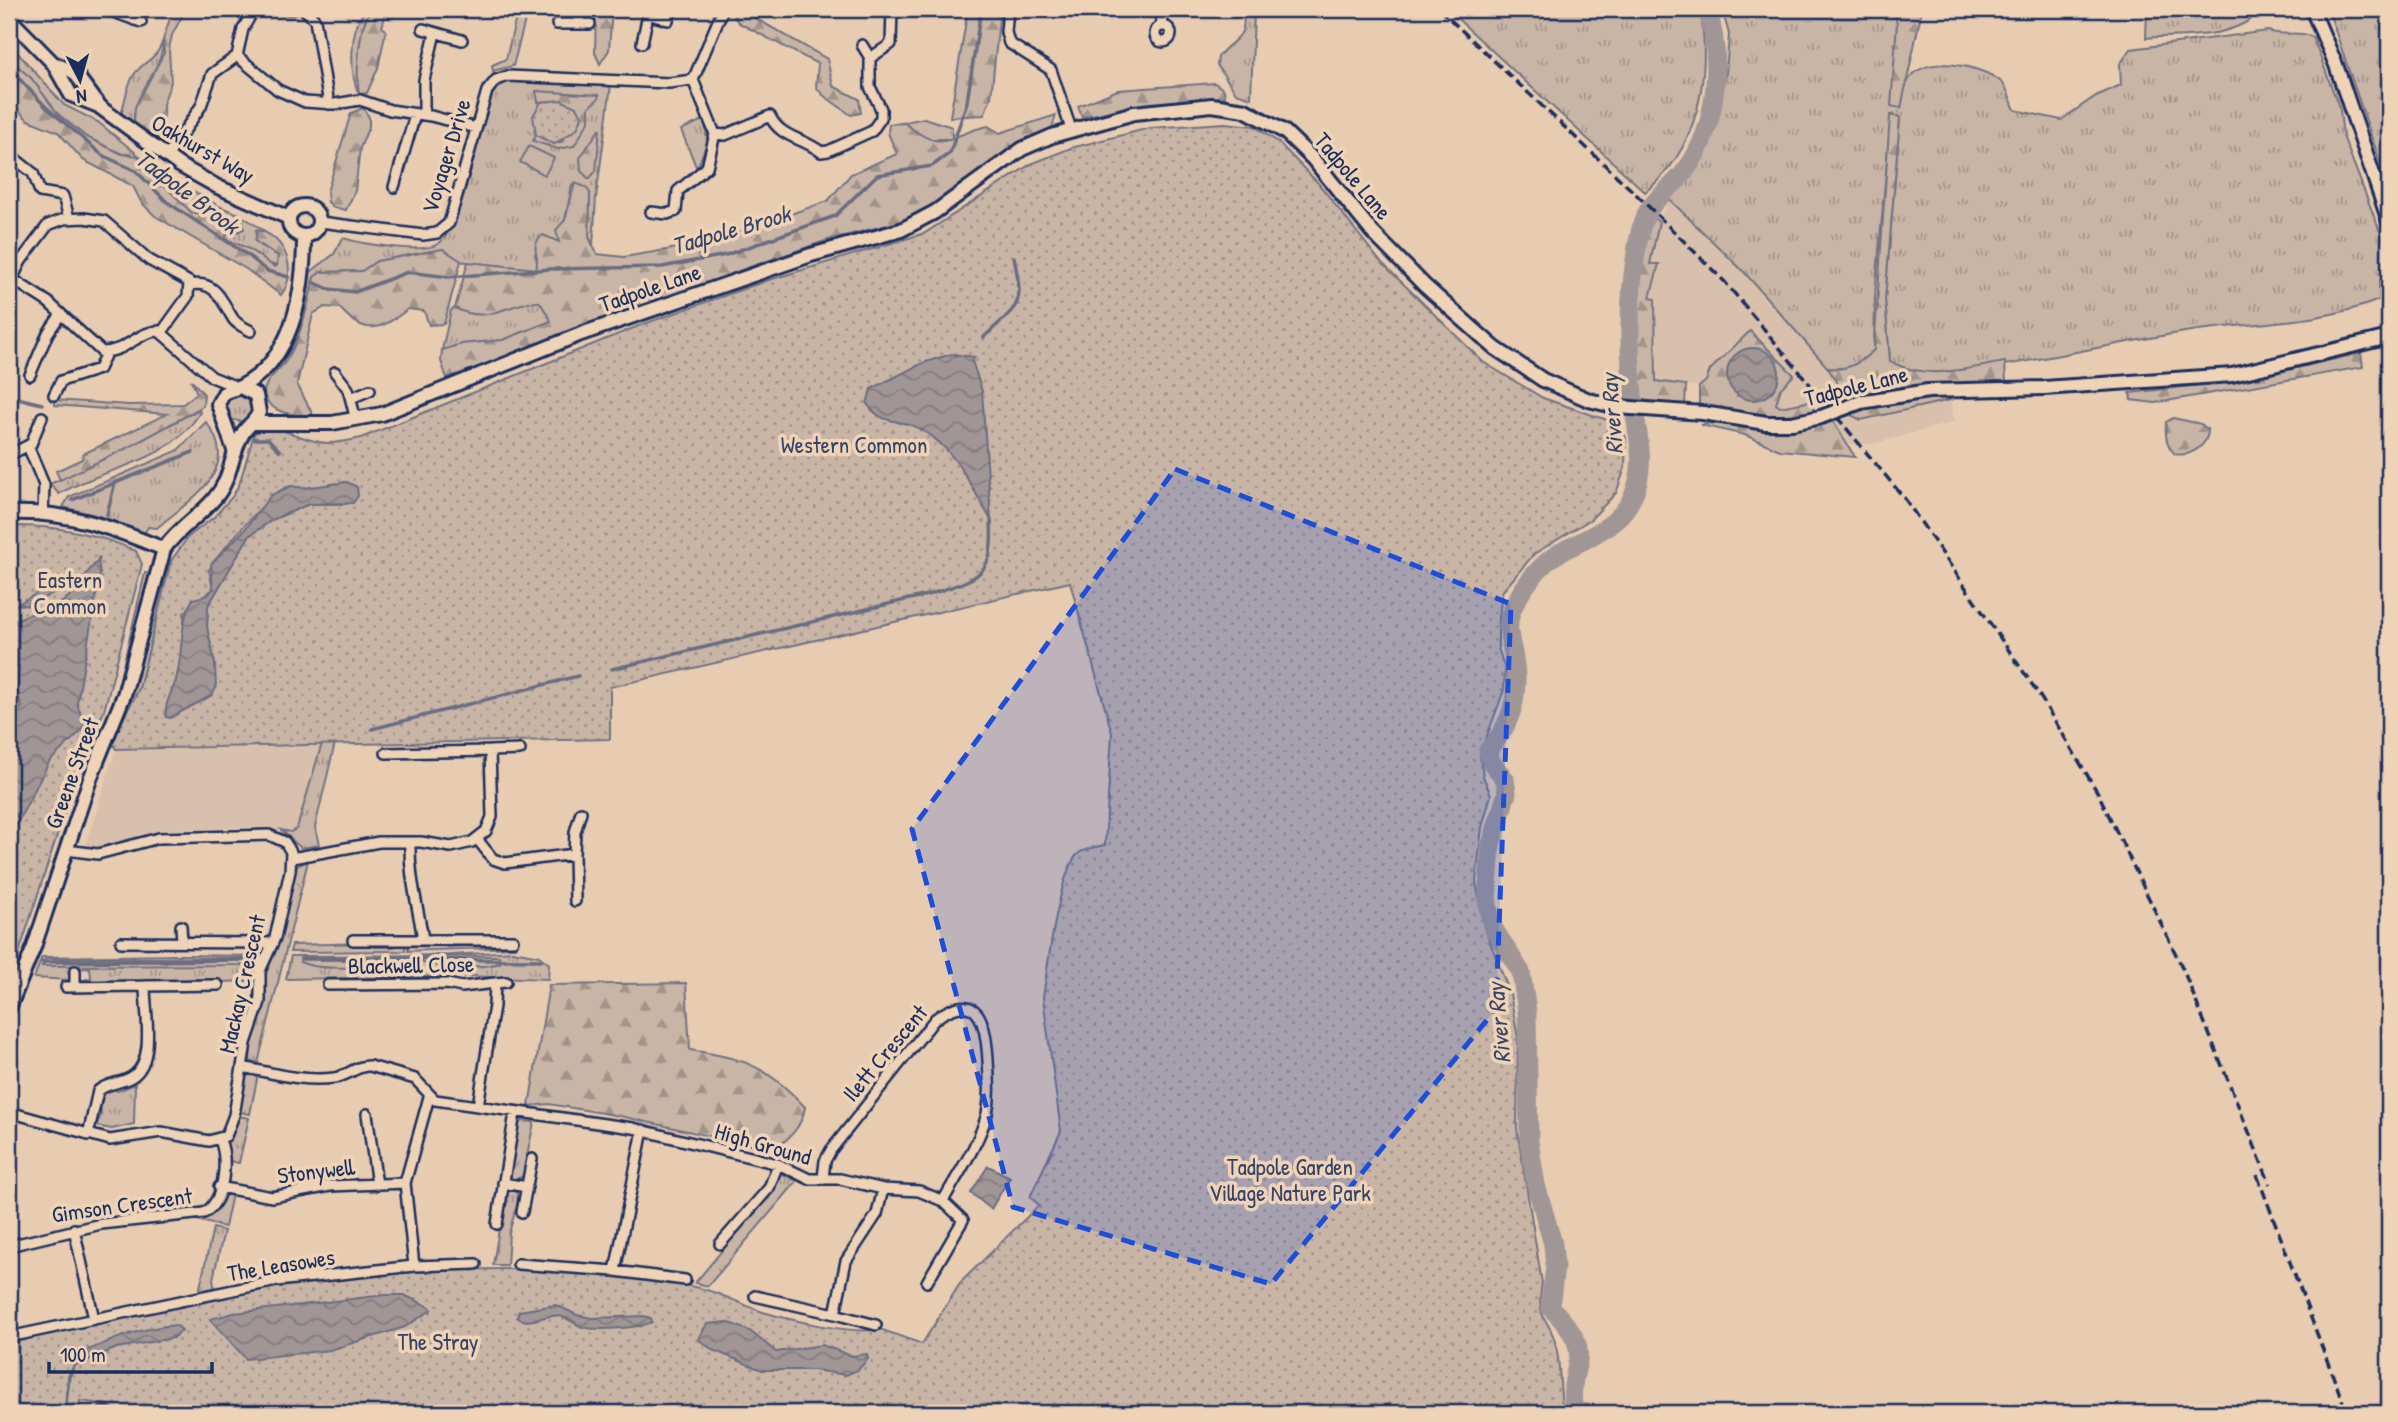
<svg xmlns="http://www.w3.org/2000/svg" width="2398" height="1422" font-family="'Patrick Hand',sans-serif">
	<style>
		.built { fill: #d8c0ac }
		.grass { fill: url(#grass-tufts); stroke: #727282; stroke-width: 2; fill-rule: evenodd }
		.forest { fill: url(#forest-firs); stroke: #727282; stroke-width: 2 }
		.park { fill: url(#park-dots); stroke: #727282; stroke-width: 2; fill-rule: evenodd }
		.pitch { fill: #c9b5a6; stroke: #727282; stroke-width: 2 }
		.water { fill: url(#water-waves); stroke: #6b6d80; stroke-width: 2 }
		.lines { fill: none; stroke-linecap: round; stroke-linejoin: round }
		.stream { stroke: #6b6d80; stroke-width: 3.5 }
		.river { stroke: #a09696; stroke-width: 19 }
		.street-casing { stroke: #1b2f5e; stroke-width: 14 }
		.secondary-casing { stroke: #1b2f5e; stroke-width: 18 }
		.street { stroke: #efd3b6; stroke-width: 9 }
		.secondary { stroke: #efd3b6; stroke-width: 12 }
		.rail { stroke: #1b2f5e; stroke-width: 3.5; stroke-dasharray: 10 5; stroke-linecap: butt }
		.secondary-bridge-casing { stroke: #1b2f5e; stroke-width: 18; stroke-linecap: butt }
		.secondary-bridge { stroke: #efd3b6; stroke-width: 12 }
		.marked { fill: #1d4ed8; fill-opacity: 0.2; stroke: #1d4ed8; stroke-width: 5; stroke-dasharray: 14 9; stroke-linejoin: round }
		.labels { text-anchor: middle; stroke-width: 7; stroke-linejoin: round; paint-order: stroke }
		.street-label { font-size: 23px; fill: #1b2f5e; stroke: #efd3b6 }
		.park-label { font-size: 23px; fill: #354369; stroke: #efd3b6 }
		.water-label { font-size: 24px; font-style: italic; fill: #364469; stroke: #efd3b6 }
	</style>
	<defs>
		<pattern id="grass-tufts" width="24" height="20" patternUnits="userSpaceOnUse" patternTransform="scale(1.75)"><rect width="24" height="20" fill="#c9b5a6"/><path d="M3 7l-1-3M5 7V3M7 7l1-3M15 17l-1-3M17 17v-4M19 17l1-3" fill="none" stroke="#a2948a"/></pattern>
		<pattern id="forest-firs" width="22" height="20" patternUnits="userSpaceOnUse" patternTransform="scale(1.75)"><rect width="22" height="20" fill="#c9b5a6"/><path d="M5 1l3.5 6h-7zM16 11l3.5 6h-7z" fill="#a2948a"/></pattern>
		<pattern id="park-dots" width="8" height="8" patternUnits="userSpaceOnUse" patternTransform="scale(1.75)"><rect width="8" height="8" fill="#c9b5a6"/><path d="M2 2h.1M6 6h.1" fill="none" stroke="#a2948a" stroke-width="1.8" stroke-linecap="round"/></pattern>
		<pattern id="water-waves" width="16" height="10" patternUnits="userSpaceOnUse" patternTransform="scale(1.75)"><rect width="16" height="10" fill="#a09696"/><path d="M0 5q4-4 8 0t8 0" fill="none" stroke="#827b7e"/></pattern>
	</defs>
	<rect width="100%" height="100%" fill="#e7ccb2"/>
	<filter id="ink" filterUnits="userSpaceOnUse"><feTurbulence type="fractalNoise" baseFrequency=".0143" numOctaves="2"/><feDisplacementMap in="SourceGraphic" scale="14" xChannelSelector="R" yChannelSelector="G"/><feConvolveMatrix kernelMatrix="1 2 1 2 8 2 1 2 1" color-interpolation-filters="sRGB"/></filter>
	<g filter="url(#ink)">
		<path class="built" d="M1669,199l76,74 69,76 26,39 -1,9 11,14 95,-14 5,3 4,22 -78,21 -26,2 -33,-45 -37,7 -4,-3 5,-17 13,-12 -41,-42 -43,37 -4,11 -7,6 -43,-6 -1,-81 -6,-2 9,-34h-8l5,-33z
			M322,743l-25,85 -6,4 -32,-5 -89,3 -28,4 -33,12 -24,1 31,-98z"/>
		<path class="grass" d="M367,9h5c-14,15 -16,64 -13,85 -10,-20 -10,-69 8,-85z
			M518,9h10l-15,57 -20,5 -1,-6 14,-6z
			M1242,9l12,2 -3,87 -15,-5 -19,-28 1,-8c15,-20 31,-17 24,-48z
			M1447,9h253c11,65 0,140 -55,183z
			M1722,9h171l4,14 -1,33 4,51c2,-8 4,-19 8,-26 16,-28 71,-16 92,0 8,6 11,20 15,29l46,10 35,-24 25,-11 -1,-21 11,-15 137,-18c17,6 29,-1 45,6l27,73 3,26 46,119v16l-10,11v18c-62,25 -135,22 -200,33 -74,12 -148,30 -222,39 -21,2 -48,0 -67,-11l-5,-62 15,-181 -9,-3 -16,181 -1,54c-14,13 -26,21 -46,18l-83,-95 -76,-74 -1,-8 29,-23 9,-20 20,-75 3,-39z
			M2147,9h115c-26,31 -78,26 -116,29z
			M2328,9h61v179z
			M163,40c1,31 -32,54 -29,83l-13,-8c4,-13 6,-32 14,-42 12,-15 21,-12 28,-33z
			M9,43l55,62 34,17 60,49 59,34 -11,-4 -5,12h-9c-23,-18 -41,-37 -61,-59h-9l-36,-17 -28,-23 -27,-36 -22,-19z
			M508,81l103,4 -15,113 -3,47 -4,-8 1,-44 -18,-8 -7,35 -8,13 3,7 -25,14 3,12 -2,3 -79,-8 -14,-12 -66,12 -15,10 -41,1 -7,5c-7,36 -18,72 -42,100l18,-31 18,-72 26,-20 9,-16c19,6 79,16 95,6 23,-14 41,-114 52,-144l5,-10z
			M924,118l28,9v12h-28l-23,-16z
			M705,119l2,23 -10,27 -16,-39z
			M239,214l27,18 -10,-2 5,16 17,10 -1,10 -11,-3 -17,-14 -23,-10v-4l14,-4z
			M523,301l17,1 12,19 -49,19 -41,4 -20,6 9,-40 4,-2c23,11 46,5 68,-7z
			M225 407a14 14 0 1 1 28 0a14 14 0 1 1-28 0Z
			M199,409l1,4c-36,54 -90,51 -141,81l-9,-10 79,-37z
			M206,422c38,48 -16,77 -49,106l-9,-1 -4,7 -41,-17 -40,-10 6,-10 108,-46z
			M145,573l5,1 -27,106 -9,24z
			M159,577l7,2 -27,110 -21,38z
			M322,743h13l-20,84 4,18 -18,3 -20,-18 10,2 6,-4z
			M308,861l-50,202 -8,-2 1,-14 14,-43v-29l13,-30 5,-34 14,-45z
			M369,943l5,4h20l5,-4 6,1v7l-115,1 2,-7z
			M440,943l7,4 59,-4 10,4 -108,4v-6z
			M513,951l26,5 10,8 -1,15 -82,-3 -180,3 5,-23 160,-1zM499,956l-1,8h-72l-9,-4 3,-3zM302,957h107l-1,6 -84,3z
			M181,955l75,1 -5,25 -32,1 -3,-3h-25l-7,4 -105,-2 12,-3 -1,-10 -18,1 -2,11 -36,-2 8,-21zM46,958h202l3,6 -209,2z
			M249,1074h9l-8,40 -11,-2 3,-29z
			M135,1084l-1,40 -22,5 -16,-3 5,-11 -1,-20 10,-7 8,3z
			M239,1116l10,2 -10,45 -10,-2 -2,-19z
			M522,1121l12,1 -11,54 -8,4 -6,-4v-7l9,-45z
			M781,1173l16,8 -89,105 -13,-3 80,-96z
			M511,1189l6,4 1,8 -9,32 -2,32h-14l12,-72z
			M224,1193l8,1 -7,33 -29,-7 18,-8z
			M213,1228l11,3 -11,48 2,11 -9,3 -7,-1z"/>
		<path class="forest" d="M173,9h13l-14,26 -3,14 2,33 -8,22 1,29 -3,6 -12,-3 -15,-13 1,-16 29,-54 -1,-13z
			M372,9h15l-5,18 4,3 -8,38 -11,25 -8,1c-3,-21 -1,-70 13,-85z
			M596,9h16l-3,41 -9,14 -5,-11z
			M739,9l88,50 6,27 26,13 2,14 -10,2 -28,-20 -7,-8 2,-23 -79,-41 -5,-6z
			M968,9h32l-9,88 -7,18 -34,2z
			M1893,9h29l-21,99 -10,-2 6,-83z
			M9,59l22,19 27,36 28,23 36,17 16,2 16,27 12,4 26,26h9l5,-12 33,13 5,15 -18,6v4l23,10 25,18 3,-1 1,-10 -23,-15 2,-11c28,5 42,42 24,65l-35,-26 -91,-53 -14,-14 -8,-16 -50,-26 -25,-28 -30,-12 -10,-10 -5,-19 -4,-3z
			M1215,83l9,7 1,7 -82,7 -61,13 -4,-11 40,-16z
			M536,91l63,4 -1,4 -9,8v14l-15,25 -16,3 -25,-8 3,-6 18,9 9,-3 -14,-40 -11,1z
			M363,108l6,9v9l-9,22 -5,43 -9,19 -13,-3 -5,-5 -1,-10 24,-79z
			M1056,115l-4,13 -45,24 -88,65 -91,23 -87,30 -53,24 -36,6 -10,-3 -11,17 -184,64 -6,-17 1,-11 20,-6 41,-4 48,-19 -11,-19c-34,-1 -49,24 -85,6l13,-46 68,7c5,-12 -8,-23 7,-34l16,7 -3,-12 9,-10 10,-37 11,4 4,6 -1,44 8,17 27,3 84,-14 120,-42 23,-27 46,-20 -9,-21 1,-9 16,-1c39,33 44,11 83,3l12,7z
			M1890,115l10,2 -15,182 5,62c34,21 78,7 115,1l1,21 -149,14 -15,4 -3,-4 1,-9 -12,-20c20,3 32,-5 46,-18z
			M600,128l-4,43 -7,8 -8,-8 -1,-13z
			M1651,216l8,6 -9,42h9l-9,34 5,1 1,82 30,4 -1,21 -42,-6 -6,-9c-1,-57 -6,-121 14,-175z
			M443,249l18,12 -17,63 -15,1 -5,-14 -16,-2c-27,21 -43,28 -68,-1l-15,-1 -12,7 -16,70 17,33c-14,-2 -43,-2 -49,-20 -5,-14 14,-26 21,-36 14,-21 23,-59 28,-84l7,-5 41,-1 15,-10z
			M1750,331l44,44 -13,13 -5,16 4,3 32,-6 2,11 -57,6 -58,-13v-18l7,-6 4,-11z
			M2361,353l2,14 -208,36 -24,-3 -1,-7 115,-13z
			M191,380l13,14 -1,12 -74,41 -69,33 -4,-9 26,-12 1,-5 84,-40 -112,-9v-5l74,5 54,-1 14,-11z
			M1914,397h31l5,3 -89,20 -10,-5v-4z
			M2173,418l28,6 7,6c0,16 -18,27 -33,24 -9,-9 -10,-19 -9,-32z
			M1832,420l23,37 -75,-7 -35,-15 -44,-10 10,-2c43,5 79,10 121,-3z
			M499,956l2,6c-13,7 -72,6 -85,-2l4,-3z
			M301,957h108l4,3v3l-12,1c-26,1 -78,9 -101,-2z
			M46,958l17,2h189l-4,5 -206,1z
			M686,983l4,67c55,9 76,15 115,57 -3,20 -16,32 -32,43l-153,-34 -71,-12 -20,2 20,-121z"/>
		<path class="park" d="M561,100l17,8 4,9 -5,12 -23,15 -18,-9 -3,-19 8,-14z
			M1225,123l29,3 24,16 40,41 61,77 104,102 60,36 76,26 7,14 -1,30 -9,25 -25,26 -57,35 -32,38 -4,35v21l7,21 -1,21 -24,65 3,21 8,19 -9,32 -6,55 8,44 26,68 8,44 -1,91 25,154c-7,40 8,33 14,63 5,22 3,45 7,67h-1412l-42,-4 -1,-4 -28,-4 -1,8 -17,-2 -5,6h-48v-71l184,-39 7,-4 8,1 57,-11 7,-4c18,-3 38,-3 57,-5 121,-14 251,-18 370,8 23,5 43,17 64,24 20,6 97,25 114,16l45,16 39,-62 78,-77 -9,-8 31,-66 -18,-133c4,-27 16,-130 36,-145 6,-5 18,-6 26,-8l7,-112 -42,-151 -460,105v52l-494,10 -5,-7 28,-53 32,-128 17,-24 26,-20 18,-20 7,-12 15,-51c23,-15 51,10 75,9 10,0 22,-3 32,-5l280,-113 125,-44 159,-48 106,-69 40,-16 79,-20zM347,482v22h-38l-37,16 -23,16 -41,70 -1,21 8,37 -3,31 -26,14 -10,-28 8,-37v-31l29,-24 -4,-19c8,-15 63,-79 78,-83 6,-2 11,1 16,1 15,0 30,-5 44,-6z
			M18,526c41,0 80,8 118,25l6,13 -38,147 -31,75 -58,179 -6,1v-437z"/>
		<path class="pitch" d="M529,146l25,12 -9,17 -25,-13z"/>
		<path class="water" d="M1727 374a26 26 0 1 1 52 0a26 26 0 1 1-52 0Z
			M951,354l24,3 -3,4 10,30 9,129c-19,-32 -36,-73 -71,-91 -23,-12 -36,-2 -53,-25l4,-15 52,-26z
			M347,482l10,5 1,9 -5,7 -44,1 -37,16 -23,16 -41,70 -1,21 8,37 1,24 -4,7 -42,23 -4,-1c-2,-13 6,-25 10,-37 8,-27 2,-57 17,-81l15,-4 5,-6 -2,-25 35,-36 25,-33 20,-9 13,2z
			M98,561l2,13 -23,129 8,24 -36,35 -40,77v-131l5,7 8,-8 -5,-14 2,-26 -6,-4 -4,2v-39c12,-14 35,-12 53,-24 17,-11 21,-28 36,-41z
			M62,579h9l-3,6 -39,21 -11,-2z
			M988,1166l22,11 -19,32 -20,-16z
			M385,1295h19l26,12 1,3 -26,17 -75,23 -84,9 -36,-40 24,-6z
			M556,1305l21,10 15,3 52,-2 7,2 1,4c-9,6 -58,9 -69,5 -9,-3 -16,-10 -25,-11 -14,-3 -29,11 -41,1l2,-6z
			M727,1322l23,9 26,21 46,-7 30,11 15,-2 1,5 -10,11 -12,5 -33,-5h-51l-49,-20 -15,-11 9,-15z
			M175,1325l7,5 -9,8 -56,10 -41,17 3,-11c32,-14 61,-26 96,-29z"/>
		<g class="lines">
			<path class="stream" d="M9,68l37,39 56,48 34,16 31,31 82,54 18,15 22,6
				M313,282l16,7 26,3 53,-20 41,5 101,-8 112,-2 64,-12 109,-39 42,-41 55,-9 18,-13 17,-51 14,-93
				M984,337c37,-35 40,-29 30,-80
				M9,396l33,8
				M254,439h14l12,12
				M72,500l121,-48
				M107,515l8,-33
				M9,526l6,-3
				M98,561l1,-3
				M612,669l319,-75c49,-17 63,-17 60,-74
				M372,729l206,-53
				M301,959l240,1
				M42,962l210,-2
				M65,1413l4,-37 7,-13"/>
			<path class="river" d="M1574,1413c-9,-55 28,-54 -24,-106l5,-40 -2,-23 -17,-59 -7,-43 -2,-130 -6,-40 -29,-46 -5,-26 4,-55 16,-52 -2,-14 -14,-17 -3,-12c24,-25 32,-57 26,-92 -4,-21 -10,-34 1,-55 9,-17 25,-38 41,-48 34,-20 69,-28 81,-70 8,-27 0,-51 -3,-78 -6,-58 -7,-121 7,-179 7,-28 28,-36 44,-57 33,-43 38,-113 22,-162"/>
			<defs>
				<path id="street" d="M105,9l36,13
					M282,9h11
					M304,9l11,11 14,84
					M1008,9l-2,23 3,11 42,27 20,59
					M1161,9l1,17
					M647,14l21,6 4,-11
					M134,20l4,-11
					M579,23l1,-14
					M557,24h33
					M1155 34a8 8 0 1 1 16 0a8 8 0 1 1-16 0Z
					M423,29l39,11
					M642,43l7,-34
					M862,45l8,13
					M237,56l41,34 27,12 30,2 25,-4 30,10 41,6 45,12
					M693,80l22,54 10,1 45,-19c10,22 34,22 51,36l7,-1 44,-20 9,-13v-9l-11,-22v-29l21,-14 1,-35
					M424,115v-35l11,-47
					M9,154l24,19 7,19 23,4 6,22
					M167,157l34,-51 11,-32 25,-18 6,-27 11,-20
					M394,187l21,-72
					M651,212l16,2 9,-3 2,-20 29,-24 8,-33
					M320,222l103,13 14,-2 12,-10 38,-132 9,-11 12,-4 161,7 24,-3 30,-71
					M12,279l36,23 54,50c25,0 36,-21 57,-21l53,46 25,10
					M9,285l12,-24 27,-36 16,-6 20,-1 20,3 45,39 40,22 -1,14 -26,36
					M190,285c25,-5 31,14 42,32 3,7 12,10 19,14
					M335,372l13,17 8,31
					M30,375l18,-42 13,-19
					M54,395l7,-14 38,-12 7,-16
					M351,398l19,-8
					M28,446l16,39 -1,29
					M9,455l22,-11 11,-27
					M490,751l30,-1
					M477,839l16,20 12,4 69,-9 1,47
					M410,842c-1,36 8,63 13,98h90
					M574,854l1,-22 6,-20
					M292,858l87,-16h42l30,5 21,-5 14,-11 6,-14 -2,-66 -104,2
					M181,926l1,16
					M353,940h70
					M121,942l152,1
					M75,971v16
					M495,983l11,-1
					M328,985l119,-1 15,3 33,-4 -1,23 -16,100
					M145,986l73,-1
					M66,987l79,-1c0,26 11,74 -12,90 -11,8 -25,6 -35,15l-10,44
					M242,1067c30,6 61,15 92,11 14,-2 23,-13 36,-12l45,13 20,21 198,28 145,36 31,15h31l43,10 36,2 24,10 20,19 -36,62
					M9,1112l101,28 51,-8 48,9 17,-5 8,-21 12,-72 14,-41v-31l15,-33 15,-67 1,-19 -6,-10 -16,-7 -110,3 -61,16 -32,-4
					M367,1114l10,71
					M643,1130l-28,141 70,9
					M823,1178l2,-17 6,-11 104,-131c44,-32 51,4 53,41 1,18 3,36 -1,54 -8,30 -29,60 -44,87
					M503,1183l24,4
					M219,1187l53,10 58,-11 75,-3
					M522,1212l10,-53
					M497,1224l18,-111
					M720,1244l49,-56 9,-24
					M9,1246l92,-22 103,-11c21,-12 24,-53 16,-73
					M518,1264l97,7
					M414,1266l-9,-83 24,-86
					M755,1296l80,18 11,-53 31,-47 6,-25
					M835,1314l41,11
					M94,1319l183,-38 137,-15 62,-2
					M9,1337l85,-18 -20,-90
					M102,1413h7"/>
				<path id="secondary" d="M2312,9l24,56 53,156
					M9,18l44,45 18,32 30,12
					M53,63l21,9 27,36 78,57 39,22 71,31
					M289 221a15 15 0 1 1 30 0a15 15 0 1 1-30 0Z
					M240,387c54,-27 64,-95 64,-150
					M1861,402l67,-11 116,-3 188,-13 157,-38
					M252,423h80l50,-9 199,-80 230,-79 90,-25 34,-18 87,-63 30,-13 82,-23 78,-8 33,5 40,22 28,27 60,74 52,53 70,62 48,32 46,20 28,7 86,6 63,10h26l29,-6
					M9,513c56,-3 104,15 155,36
					M9,1008l25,-61 56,-168 34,-84 40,-146c14,-21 34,-31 50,-50 18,-20 16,-44 29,-66 5,-8 13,-12 16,-21l-3,-17 -16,-8 -16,6 -6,11 17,49"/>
			</defs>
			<use href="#street" class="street-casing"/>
			<use href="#secondary" class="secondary-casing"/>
			<use href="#street" class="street"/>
			<use href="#secondary" class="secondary"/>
			<path class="rail" d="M1439,9l200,188 86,85 180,217 133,194 60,100 84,174 88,217
				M2257,1175l90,238"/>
			<defs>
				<path id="secondary-bridge" d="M1821,417l40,-15"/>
			</defs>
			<use href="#secondary-bridge" class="secondary-bridge-casing"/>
			<use href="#secondary-bridge" class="secondary-bridge"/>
		</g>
	</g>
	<path class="marked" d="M1175,469l336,135 -15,405 -225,275 -258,-77 -101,-378z"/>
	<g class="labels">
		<g class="street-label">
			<text transform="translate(203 149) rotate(30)" y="8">Oakhurst Way</text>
			<text transform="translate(446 156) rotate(-73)" y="8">Voyager Drive</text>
			<text transform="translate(1353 176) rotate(50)" y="8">Tadpole Lane</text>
			<text transform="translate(650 288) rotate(-19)" y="8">Tadpole Lane</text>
			<text transform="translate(1856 386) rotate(-14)" y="8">Tadpole Lane</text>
			<text transform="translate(72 773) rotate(-70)" y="8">Greene Street</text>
			<text transform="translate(411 965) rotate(-1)" y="8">Blackwell Close</text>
			<text transform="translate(242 984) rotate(-77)" y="8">Mackay Crescent</text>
			<text transform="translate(885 1053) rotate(-50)" y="8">Ilett Crescent</text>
			<text transform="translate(763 1144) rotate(16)" y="8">High Ground</text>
			<text transform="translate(316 1171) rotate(-7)" y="8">Stonywell</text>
			<text transform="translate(122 1205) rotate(-8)" y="8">Gimson Crescent</text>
			<text transform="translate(281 1265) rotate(-9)" y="8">The Leasowes</text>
		</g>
		<g class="park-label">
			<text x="854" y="453">Western Common</text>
			<text x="70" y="588">Eastern<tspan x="70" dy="26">Common</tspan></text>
			<text x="1290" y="1175">Tadpole Garden<tspan x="1290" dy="26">Village Nature Park</tspan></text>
			<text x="438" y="1350">The Stray</text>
		</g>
		<g class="water-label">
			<text transform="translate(187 192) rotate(37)" y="8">Tadpole Brook</text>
			<text transform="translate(731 230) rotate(-16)" y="8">Tadpole Brook</text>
			<text transform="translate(1612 414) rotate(-94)" y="8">River Ray</text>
			<text transform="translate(1499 1023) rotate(-95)" y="8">River Ray</text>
		</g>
	</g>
	<rect width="2398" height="1422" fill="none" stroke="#efd3b6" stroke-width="35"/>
	<rect x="18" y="18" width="2363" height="1387" fill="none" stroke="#1b2f5e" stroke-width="2.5" filter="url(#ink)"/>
	<g transform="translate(80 80) rotate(174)" stroke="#efd3b6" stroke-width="5" paint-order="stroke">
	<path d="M0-5L12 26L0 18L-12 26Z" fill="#1b2f5e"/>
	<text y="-10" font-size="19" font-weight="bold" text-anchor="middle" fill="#1b2f5e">N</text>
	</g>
	<path d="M49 1362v10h163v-10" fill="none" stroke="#1b2f5e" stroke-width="3.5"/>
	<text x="60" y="1362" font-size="21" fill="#1b2f5e" stroke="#efd3b6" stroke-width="5" paint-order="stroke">100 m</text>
</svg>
